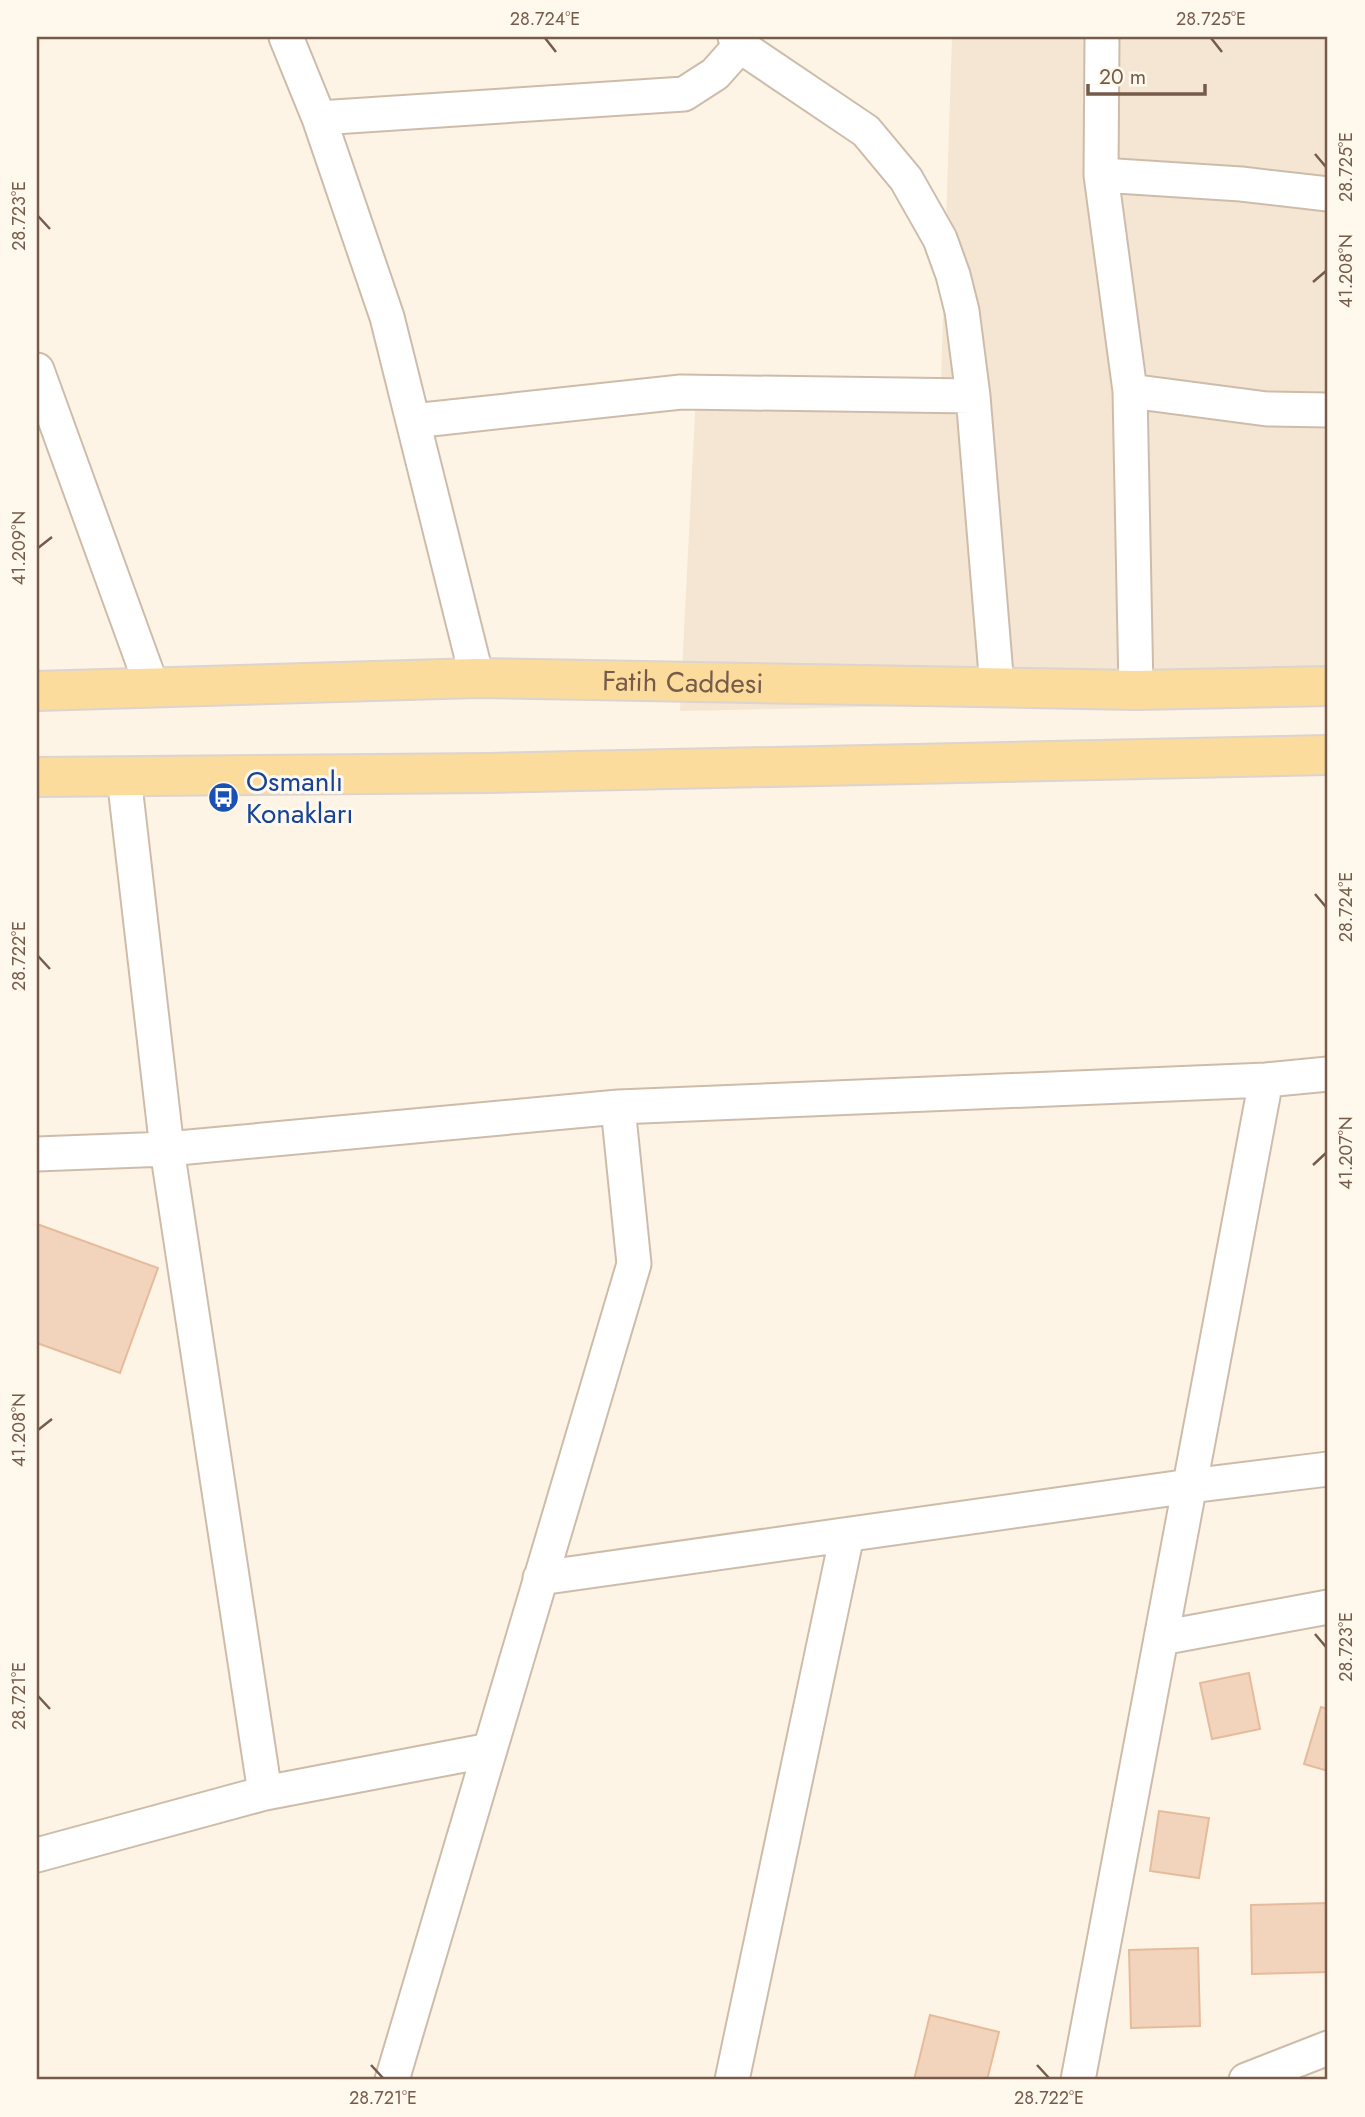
<svg xmlns="http://www.w3.org/2000/svg" width="1365" height="2117" font-family="Jost,sans-serif">
	<style>
		.residential { fill: #f4e6d3 }
		.building { fill: #f2d4bc; stroke: #e5bb9c; stroke-width: 2 }
		.lines { fill: none; stroke-linecap: round; stroke-linejoin: round }
		.minor-casing { stroke: #cebcab; stroke-width: 37 }
		.primary-casing { stroke: #dbd4d0; stroke-width: 42 }
		.minor { stroke: #fff; stroke-width: 33 }
		.primary { stroke: #fcdc9d; stroke-width: 38 }
		.ticks { fill: none; stroke: #765b4a; stroke-width: 2.5 }
		.labels { text-anchor: middle; stroke-width: 6; stroke-linejoin: round; paint-order: stroke }
		.street-label { font-size: 28px; fill: #765b4a; stroke: #fff8ec }
		.transit-label { font-size: 28px; fill: #164399; stroke: #fff8ec; text-anchor: start }
		.neatline { fill: none; stroke: #765b4a; stroke-width: 2.5 }
		.ticks-label { font-size: 18px; text-anchor: middle; fill: #765b4a }
	</style>
	<rect width="100%" height="100%" fill="#fdf4e5"/>
	<path class="residential" d="M952,37h376v660l-648,14 16,-317 245,-14z"/>
	<path class="building" d="M37,1224l121,44 -38,105 -83,-30z
		M1249,1673l11,56 -48,10 -12,-56z
		M1321,1707l7,2v62l-24,-7z
		M1159,1811l50,7 -10,60 -49,-7z
		M1328,1903v69l-76,2 -1,-69z
		M1198,1948l2,78 -69,2 -2,-78z
		M930,2015l69,17 -12,48h-73z"/>
	<g class="lines">
		<defs>
			<path id="minor" d="M286,37l33,81 68,199 90,361
				M735,37l5,9 126,85 40,48 34,60 13,36 9,36 11,85 24,291
				M1102,37l-1,138 29,216 6,299
				M319,118l365,-24 31,-20 25,-28
				M1101,175l140,9 87,10
				M37,370l115,317
				M1130,391l137,18 61,1
				M413,421l268,-29 292,4
				M124,777l43,372 98,644
				M37,1154l130,-5 451,-42 648,-27 62,-6
				M540,1578l650,-92 138,-17
				M1161,1638l167,-31
				M37,1855l228,-62 225,-43
				M392,2080l242,-816 -16,-157
				M732,2080l115,-545
				M1078,2080l188,-1000
				M1246,2080l82,-32"/>
			<g id="primary">
				<path id="s1" d="M37,691l440,-13 659,12 192,-4"/>
				<path d="M37,777l453,-4 838,-18"/>
			</g>
		</defs>
		<use href="#minor" class="minor-casing"/>
		<use href="#primary" class="primary-casing"/>
		<use href="#minor" class="minor"/>
		<use href="#primary" class="primary"/>
	</g>
	<path class="ticks" d="M545,38l11,14M1211,38l11,14M1315,154l11,13M38,216l12,13M1313,282l13,-11M38,548l14,-11M1315,894l11,13M38,956l12,13M1313,1165l13,-12M38,1430l14,-11M1315,1634l11,13M38,1696l12,13M371,2065l12,13M1037,2065l12,13"/>
	<defs>
		<symbol id="bus-disc" viewBox="-11 -11 22 22"><circle r="9.5" fill="#1a4fb4" stroke="#fff8ec"/><path d="M-5-6H5V4H4V6H2V4H-2V6H-4V4H-5ZM-3.5-4V0h7V-4ZM-3.5 1.2v1.5H-2V1.2ZM2 1.2v1.5H3.5V1.2Z" fill="#fff"/></symbol>
	</defs>
	<g fill-rule="evenodd">
		<use href="#bus-disc" x="206" y="780" width="35" height="35"/>
	</g>
	<g class="labels">
		<g class="street-label">
			<text dy="10" stroke="none"><textPath href="#s1" startOffset="646">Fatih Caddesi</textPath></text>
		</g>
		<g class="transit-label">
			<text x="246" y="791">Osmanlı<tspan x="246" dy="32">Konakları</tspan></text>
		</g>
	</g>
	<rect width="1365" height="2117" fill="none" stroke="#fff8ec" stroke-width="77"/>
	<path d="M1088 84v10h117v-10" fill="none" stroke="#765b4a" stroke-width="3.5"/>
	<text x="1099" y="84" font-size="21" fill="#765b4a" stroke="#fff8ec" stroke-width="5" paint-order="stroke">20 m</text>
	<rect x="38" y="38" width="1288" height="2040" class="neatline"/>
	<g class="ticks-label">
		<text x="545" y="25">28.724°E</text>
		<text x="1211" y="25">28.725°E</text>
		<text transform="translate(1346 167) rotate(-90)" y="6">28.725°E</text>
		<text transform="translate(19 216) rotate(-90)" y="6">28.723°E</text>
		<text transform="translate(1346 271) rotate(-90)" y="6">41.208°N</text>
		<text transform="translate(19 548) rotate(-90)" y="6">41.209°N</text>
		<text transform="translate(1346 907) rotate(-90)" y="6">28.724°E</text>
		<text transform="translate(19 956) rotate(-90)" y="6">28.722°E</text>
		<text transform="translate(1346 1153) rotate(-90)" y="6">41.207°N</text>
		<text transform="translate(19 1430) rotate(-90)" y="6">41.208°N</text>
		<text transform="translate(1346 1647) rotate(-90)" y="6">28.723°E</text>
		<text transform="translate(19 1696) rotate(-90)" y="6">28.721°E</text>
		<text x="383" y="2104">28.721°E</text>
		<text x="1049" y="2104">28.722°E</text>
	</g>
</svg>
